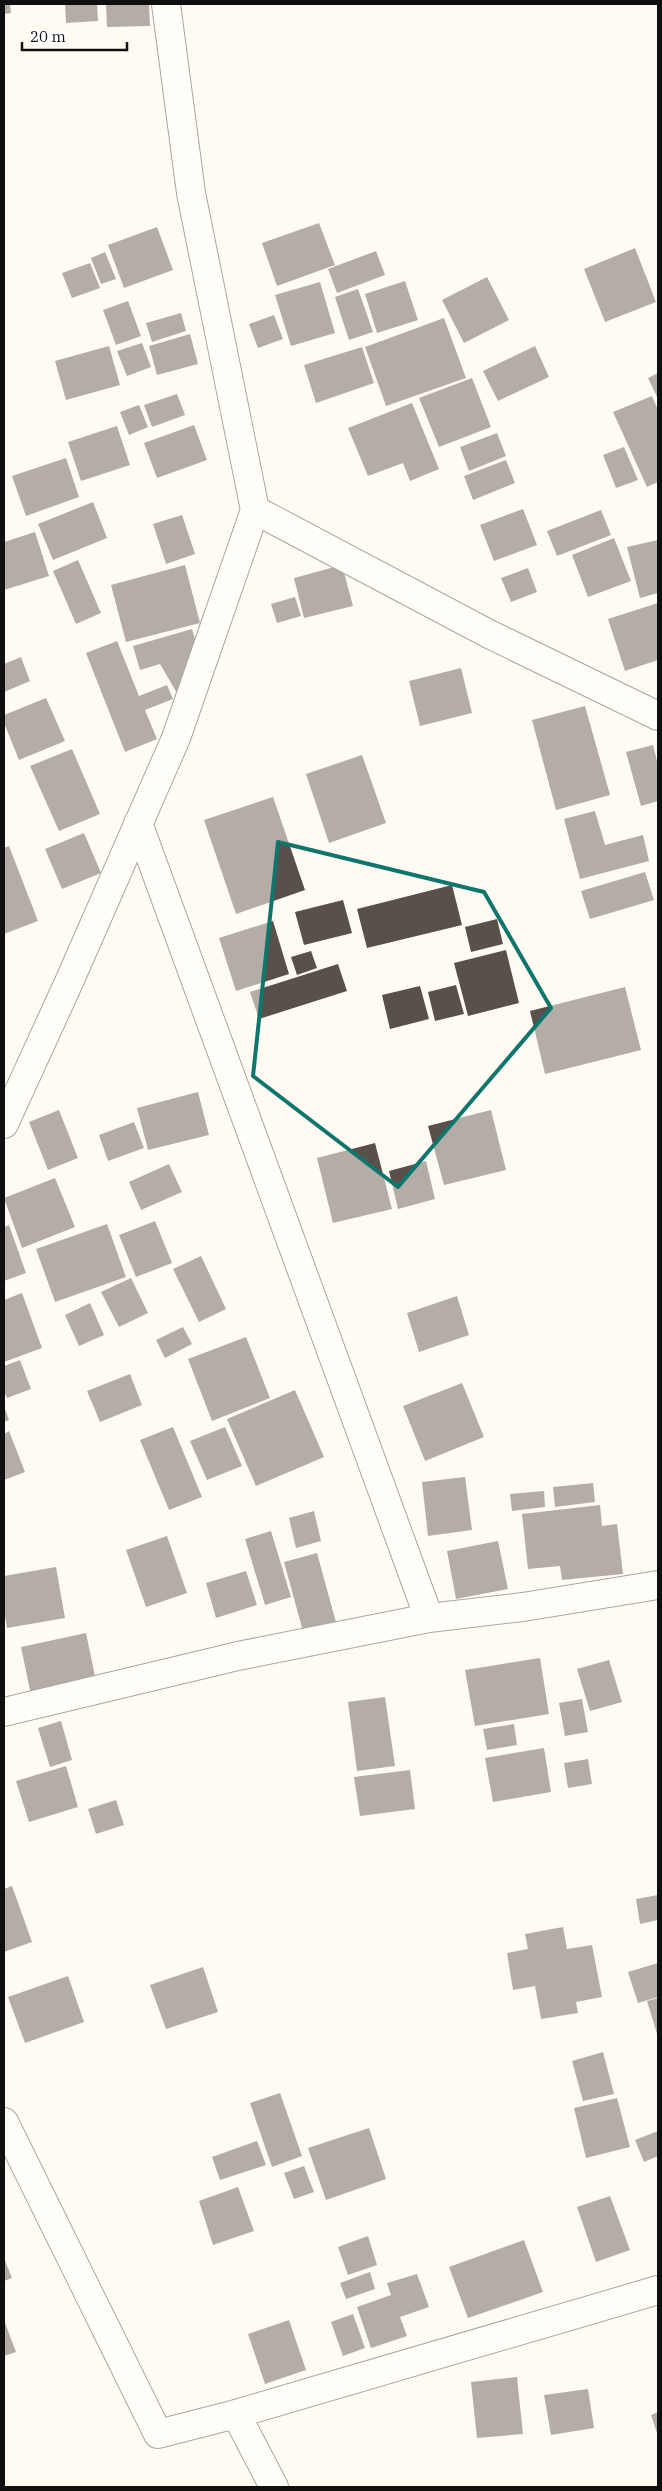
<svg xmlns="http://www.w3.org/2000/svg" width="662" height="2491" font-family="'IBM Plex Serif',serif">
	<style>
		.building { fill: #594f4b }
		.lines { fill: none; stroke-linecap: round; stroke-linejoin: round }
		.minor-casing { stroke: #424242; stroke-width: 30 }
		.minor { stroke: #fff; stroke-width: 28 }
		.marked { fill: none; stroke: #0f766e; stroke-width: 4; stroke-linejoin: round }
	</style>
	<rect width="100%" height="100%" fill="#fffbf2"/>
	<path class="building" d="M4,4h6l1,9 -7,1z
		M65,4h32l1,17 -32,2z
		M106,4h43l1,22 -43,1z
		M319,223l16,42 -58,21 -15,-43z
		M157,227l16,43 -49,18 -16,-43z
		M635,248l21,54 -51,20 -21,-53z
		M376,251l9,24 -48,18 -9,-24z
		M105,252l11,27 -15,5 -10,-26z
		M90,263l10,25 -28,10 -10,-25z
		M487,277l22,43 -45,23 -22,-43z
		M405,281l13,39 -41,13 -12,-39z
		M320,282l15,51 -44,13 -16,-51z
		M358,289l15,43 -24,8 -14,-43z
		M128,301l13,35 -25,9 -13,-35z
		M181,313l5,18 -34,11 -6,-19z
		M274,315l9,24 -25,9 -9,-24z
		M444,318l22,60 -80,28 -21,-59z
		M190,334l8,30 -41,11 -8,-29z
		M142,343l9,24 -24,9 -10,-25z
		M109,346l11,39 -54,15 -11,-39z
		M535,346l14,31 -51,24 -15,-30z
		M362,347l12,36 -58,20 -12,-38z
		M658,373v26l-10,-21z
		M472,378l19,49 -52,20 -20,-49z
		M177,394l8,21 -33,12 -8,-22z
		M652,396l6,14v72l-11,5 -34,-75z
		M412,403l27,66 -29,12 -7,-18 -35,13 -20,-48z
		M139,405l9,22 -19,8 -9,-23z
		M194,425l13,35 -50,18 -13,-35z
		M117,426l13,39 -49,16 -13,-39z
		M497,433l9,23 -37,15 -9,-24z
		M624,447l14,33 -22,8 -13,-33z
		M66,458l13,39 -53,19 -14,-40z
		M506,460l9,23 -42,17 -9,-24z
		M93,502l14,36 -54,22 -15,-36z
		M523,509l14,36 -43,16 -14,-36z
		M601,510l10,25 -54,21 -10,-25z
		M182,515l13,39 -29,10 -13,-40z
		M35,532l14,44 -45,14v-48z
		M614,538l17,43 -43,16 -16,-42z
		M658,540v53l-18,5 -13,-51z
		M78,560l23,53 -25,11 -23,-53z
		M185,565l15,58 -74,19 -15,-57z
		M342,565l11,41 -49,12 -10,-40z
		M528,568l9,24 -26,10 -10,-24z
		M295,597l6,19 -24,7 -6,-19z
		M658,603v57l-33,11 -17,-52z
		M192,629l7,23 -10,3 7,10 -15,35 -21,-36 -20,6 -7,-24z
		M117,641l22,55 28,-11 6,14 -28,11 12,29 -32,13 -39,-99z
		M21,657l9,24 -26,11v-28z
		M461,668l11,45 -52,13 -11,-45z
		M46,698l19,43 -46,19 -15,-37v-8z
		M585,706l25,89 -54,15 -24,-90z
		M653,745l5,20v36l-17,5 -15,-54z
		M72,749l28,65 -41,17 -29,-65z
		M362,755l24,68 -57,20 -23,-69z
		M273,797l32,93 -69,24 -32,-94z
		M595,811l10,34 38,-10 6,26 -69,18 -16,-60z
		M84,833l17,40 -39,16 -17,-40z
		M9,846l29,75 -34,13v-86z
		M645,872l9,28 -64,19 -9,-28z
		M452,885l10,40 -95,23 -10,-39z
		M343,900l9,33 -48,12 -9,-33z
		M497,919l6,25 -32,8 -6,-25z
		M273,921l16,53 -53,17 -17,-53z
		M506,950l13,53 -51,13 -14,-53z
		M311,951l6,17 -20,7 -6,-18z
		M338,964l9,27 -88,28 -9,-27z
		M456,985l8,29 -29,7 -7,-29z
		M420,986l9,33 -39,10 -8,-34z
		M625,987l16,63 -96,24 -15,-63z
		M198,1092l11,43 -61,15 -11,-42z
		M59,1110l19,48 -30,12 -19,-48z
		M491,1110l15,60 -62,15 -16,-59z
		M134,1122l10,26 -36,13 -9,-26z
		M375,1143l17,66 -59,14 -16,-65z
		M426,1161l9,38 -37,10 -9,-38z
		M169,1164l13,28 -41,18 -12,-28z
		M55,1178l20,49 -53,21 -18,-50z
		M155,1221l17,42 -36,14 -17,-42z
		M107,1224l19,53 -71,25 -19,-53z
		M9,1225l17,48 -22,8v-54z
		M201,1256l25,53 -27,13 -26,-53z
		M131,1278l17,35 -29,14 -18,-35z
		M22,1293l20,55 -38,14v-62z
		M457,1296l12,39 -50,17 -12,-39z
		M90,1303l14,32 -25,11 -14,-31z
		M183,1327l9,17 -27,14 -9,-18z
		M246,1337l24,61 -58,23 -24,-62z
		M20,1360l11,29 -24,9 -3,-7v-25z
		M130,1374l12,31 -42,17 -13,-31z
		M462,1383l22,54 -59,24 -22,-55z
		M295,1390l29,67 -68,29 -29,-67z
		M4,1406l5,14 -5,2z
		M173,1427l29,70 -33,13 -29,-70z
		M225,1427l17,39 -35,14 -17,-39z
		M9,1431l16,41 -21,8v-46z
		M465,1477l7,53 -44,6 -6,-54z
		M593,1483l2,19 -40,5 -2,-20z
		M544,1491l1,16 -33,4 -2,-17z
		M600,1505l2,21 15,-2 6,50 -61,6 -2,-14 -32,3 -6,-55z
		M314,1511l7,30 -25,7 -7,-30z
		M271,1531l20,66 -26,8 -20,-66z
		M167,1536l20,57 -41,14 -20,-57z
		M498,1541l10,48 -52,10 -9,-48z
		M317,1553l20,73 -33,9 -20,-73z
		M56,1567l9,51 -58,10 -3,-19v-33z
		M246,1571l11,34 -41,13 -10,-35z
		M86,1633l10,48 -65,14 -10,-48z
		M540,1658l9,56 -74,12 -10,-56z
		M609,1660l13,42 -32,9 -13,-42z
		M385,1697l10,69 -38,5 -9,-69z
		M582,1699l6,33 -23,4 -6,-33z
		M61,1721l11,39 -22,7 -12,-39z
		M514,1724l3,21 -30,5 -4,-21z
		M544,1748l7,44 -58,10 -8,-44z
		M588,1759l4,25 -24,4 -4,-25z
		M66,1766l12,41 -49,15 -13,-41z
		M410,1770l5,39 -55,7 -6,-39z
		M116,1800l8,25 -28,9 -8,-25z
		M12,1886l20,56 -28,10v-63z
		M658,1895v25l-18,4 -4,-25z
		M563,1927l4,22 25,-4 10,52 -26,5 2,11 -37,6 -6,-33 -22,4 -6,-37 21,-4 -3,-15z
		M658,1963v34l-20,6 -10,-31z
		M203,1967l15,45 -52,17 -16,-44z
		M68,1976l16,46 -59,21 -17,-46z
		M658,1998v39l-11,-36z
		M603,2052l11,42 -31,7 -11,-40z
		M280,2093l22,63 -30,11 -22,-64z
		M617,2098l13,49 -44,11 -12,-50z
		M369,2128l17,51 -60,21 -18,-52z
		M658,2131v25l-14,6 -9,-22z
		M257,2141l9,24 -46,15 -8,-23z
		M304,2166l10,26 -20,7 -10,-26z
		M238,2187l16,44 -41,14 -14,-44z
		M610,2196l20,54 -34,12 -19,-55z
		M368,2236l9,29 -29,10 -10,-28z
		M524,2240l19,52 -75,26 -19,-51z
		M4,2258l8,20 -8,3z
		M370,2272l5,17 -29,10 -6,-16z
		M417,2274l12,33 -29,10 7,19 -36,12 -14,-41 34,-12 -4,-12z
		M353,2314l12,34 -22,8 -12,-34z
		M4,2320l12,32 -12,4z
		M289,2320l17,50 -41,14 -17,-50z
		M517,2377l6,57 -46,4 -6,-56z
		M588,2389l6,39 -43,7 -7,-40z
		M658,2412v24l-7,-21z"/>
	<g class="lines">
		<defs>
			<path id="minor" d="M166,4l25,189 64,317 234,124 169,82
				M138,823l291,795
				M4,1124l65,-142 107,-244 79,-228
				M4,1712l234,-56 191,-38 94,-11 135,-22
				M4,2122l154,312 78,-20 38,73
				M236,2414l422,-124"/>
		</defs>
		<use href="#minor" class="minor-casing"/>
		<use href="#minor" class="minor"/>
	</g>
	<path d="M0 0H662V2491H0ZM278,842l206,50 67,116 -153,179 -145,-111z" fill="#fffbf2" fill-opacity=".55" fill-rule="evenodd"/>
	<path class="marked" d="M278,842l206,50 67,116 -153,179 -145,-111z"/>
	<rect width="662" height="2491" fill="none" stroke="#0f0f0f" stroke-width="10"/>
	<path d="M22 42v8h105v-8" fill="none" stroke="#0f0f0f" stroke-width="2.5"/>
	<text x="30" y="42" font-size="15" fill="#0f0f0f" stroke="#ffffff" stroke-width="4" paint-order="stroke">20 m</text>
</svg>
